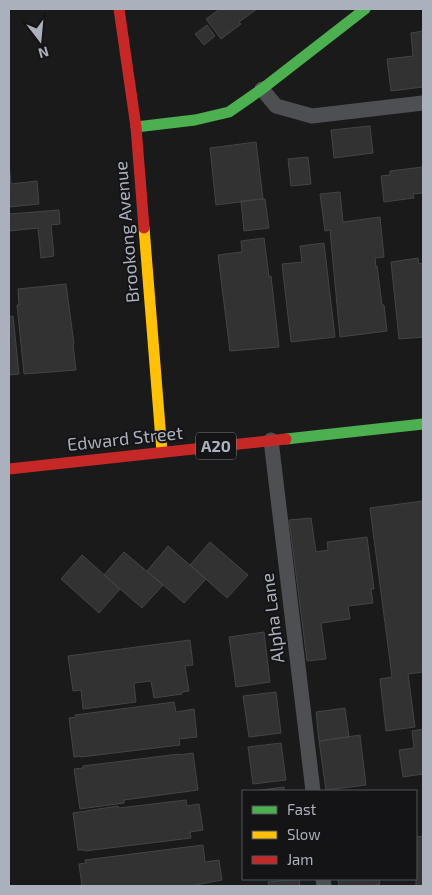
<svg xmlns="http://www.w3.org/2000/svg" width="432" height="895" font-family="'Exo 2',sans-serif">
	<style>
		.building { fill: #323233; stroke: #434446 }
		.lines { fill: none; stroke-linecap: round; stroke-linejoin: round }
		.lane { stroke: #4e4f53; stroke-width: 15 }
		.fast { stroke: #4caf50; stroke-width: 11 }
		.slow { stroke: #ffc107; stroke-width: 11 }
		.jam { stroke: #c62828; stroke-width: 11 }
		.labels { text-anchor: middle; stroke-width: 4; stroke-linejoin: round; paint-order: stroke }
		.shield { fill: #141417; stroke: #7d818a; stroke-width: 1 }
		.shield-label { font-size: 16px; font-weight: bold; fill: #aab0bc }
		.street-label { font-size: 18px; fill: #aab0bc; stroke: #141417 }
	</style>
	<rect width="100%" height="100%" fill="#1a1a1a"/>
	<path class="building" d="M220,9h37l-18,13 2,2 -20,15 -15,-20z
		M207,25l8,11 -11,9 -9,-11z
		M423,31v56l-32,4 -4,-32 26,-3 -2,-23z
		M370,126l3,27 -39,5 -3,-28z
		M256,142l7,57 -47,6 -6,-57z
		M308,157l3,27 -20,2 -3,-27z
		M9,163l2,21 26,-3 2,23 -30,3z
		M423,167v26l-10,1 1,4 -30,4 -3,-26 9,-1v-4z
		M340,192l3,30 37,-5 4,40 -9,1 1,9 1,-1 5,39h2l3,26 -47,6 -10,-107 -5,1 -5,-37z
		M263,199h2l4,29 -25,3 -3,-30z
		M59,210l1,14 -9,1 3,31 -13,2 -3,-30 -29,3v-17z
		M264,238l5,39 2,-1 8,71 -49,4 -12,-96 24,-3 -1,-11z
		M324,243l11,94 -44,5 -9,-78 20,-2 -2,-16z
		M418,258l1,6 4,-1v74l-24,2 -8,-77z
		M66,284l8,60 -1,1 3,25 -52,4 -7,-69h2l-1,-16z
		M13,316l6,58 -10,1v-58z
		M423,501v171l-15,2 7,53 -29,4 -6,-52 12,-2 -22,-169z
		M311,518l5,34 12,-2 -1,-8 40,-5 7,52h-3l2,14 -25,3 2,13 -29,4 5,36 -19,2 -18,-141z
		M210,542l38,33 -21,23 -37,-33z
		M168,546l38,33 -22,24 -37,-32z
		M124,552l39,33 -21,23 -38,-33z
		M82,555l38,34 -21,24 -38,-34z
		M264,632l6,50 -34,5 -7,-50z
		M190,640l3,25 -8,1 4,25 -7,1v2l-28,4 -3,-17 -17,2 2,19 -53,7 -2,-19 -8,1 -5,-35z
		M276,692l5,41 -32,4 -6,-41z
		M174,702l2,10 18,-3 3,28 -18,2 1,6 -99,12 -1,-1 -6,1 -5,-39 7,-1 -1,-2z
		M345,708l4,29 -30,4 -3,-29z
		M423,729v45l-20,3 -4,-27 15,-2 -2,-17z
		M360,735l6,50 -40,5 -7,-49z
		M281,743l5,37 -33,4 -5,-37z
		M193,753l5,37 -74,10v3l-44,6 -6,-40 9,-1v-2l96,-12v1z
		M284,787v4h-30z
		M186,800l1,6 12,-2 4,26 -13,2 1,6 -106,13 -1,-1h-6l-5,-37 45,-7 1,2z
		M423,836v50h-7v-49z
		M203,845l2,17 14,-2 3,20 -32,6h-108l-3,-22 7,-1 -1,-3z
		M299,879l1,7h-31l-1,-4z
		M338,879h41l1,5 -8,2h-33z"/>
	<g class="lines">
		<path class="lane" d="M262,89l14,17 36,10 111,-13
			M271,440l42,351
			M323,879l1,7"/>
		<path class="fast" d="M136,127l59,-7 34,-8 33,-23 103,-80
			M286,439l137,-15"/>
		<path class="slow" d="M144,228l18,224"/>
		<path class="jam" d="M119,9l17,118 8,101
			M9,469l277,-30"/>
	</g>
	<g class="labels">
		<rect class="shield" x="196" y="432.5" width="40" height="27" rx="4"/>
		<g class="shield-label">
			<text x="216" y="452">A20</text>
		</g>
		<g class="street-label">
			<text transform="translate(127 232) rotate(-95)" y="6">Brookong Avenue</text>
			<text transform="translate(125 439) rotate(-6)" y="6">Edward Street</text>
			<text transform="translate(273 618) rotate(-97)" y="6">Alpha Lane</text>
		</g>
	</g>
	<rect width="432" height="895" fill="none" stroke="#aab0bc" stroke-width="20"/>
	<rect x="242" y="790" width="175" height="90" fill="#141417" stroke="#505259"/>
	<rect x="252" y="806" width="25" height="8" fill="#4caf50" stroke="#505259"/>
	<text x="287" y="815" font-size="15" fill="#aab0bc">Fast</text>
	<rect x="252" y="831" width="25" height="8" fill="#ffc107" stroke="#505259"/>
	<text x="287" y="840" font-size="15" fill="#aab0bc">Slow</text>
	<rect x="252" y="856" width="25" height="8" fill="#c62828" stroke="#505259"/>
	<text x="287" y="865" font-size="15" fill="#aab0bc">Jam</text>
	<g transform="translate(40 40) rotate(164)" stroke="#141417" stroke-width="4" paint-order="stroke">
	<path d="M0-4L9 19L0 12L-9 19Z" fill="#aab0bc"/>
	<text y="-8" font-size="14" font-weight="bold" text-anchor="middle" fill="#aab0bc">N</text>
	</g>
</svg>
